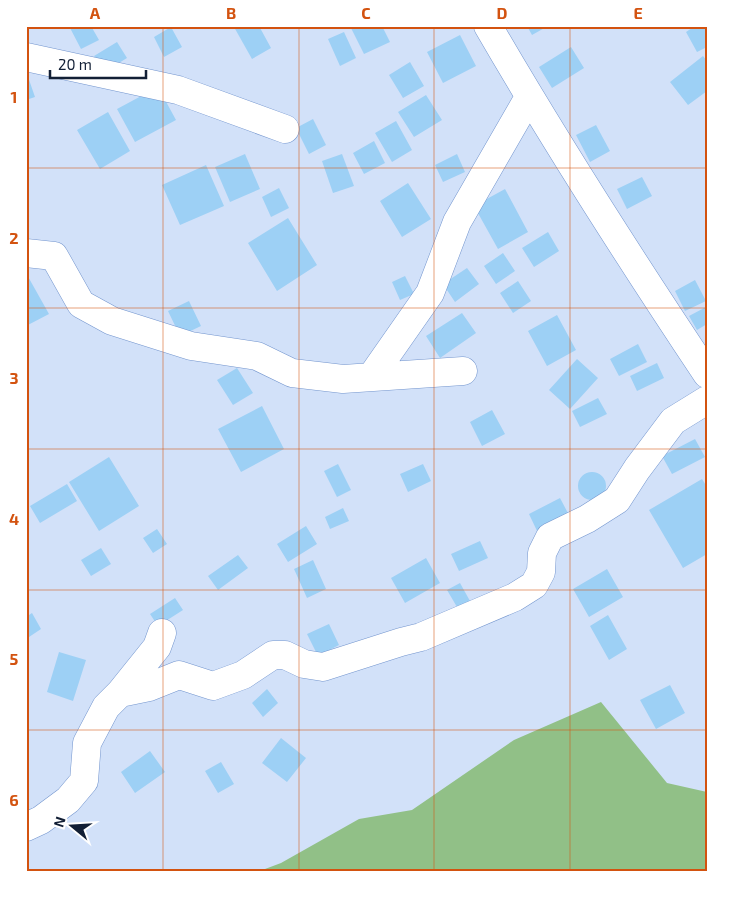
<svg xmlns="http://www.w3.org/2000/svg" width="733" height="898" font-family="'Exo 2',sans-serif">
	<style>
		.green { fill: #91c087 }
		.building { fill: #9dd0f5 }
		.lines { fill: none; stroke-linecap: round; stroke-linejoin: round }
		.street-casing { stroke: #7395ce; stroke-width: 29 }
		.street { stroke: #fff; stroke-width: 28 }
		.grid { fill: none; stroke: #d35310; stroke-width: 1; stroke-opacity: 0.55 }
		.neatline { fill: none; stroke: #d35310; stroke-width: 2 }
		.grid-label { font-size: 16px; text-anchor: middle; font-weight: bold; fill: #d35310 }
	</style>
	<rect width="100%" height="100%" fill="#d2e1f9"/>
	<path class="green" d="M601,702l66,81 40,9v80h-450l24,-9 78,-44 53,-9 102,-70z"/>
	<path class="building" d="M69,26h22l8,14 -18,9z
		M259,26l12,22 -19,11 -18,-32z
		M350,26h32l8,16 -26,12z
		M527,26h21l-16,9z
		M695,26h12v21l-10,5 -11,-20z
		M171,27l11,20 -18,10 -10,-20z
		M344,32l12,26 -16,8 -12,-27z
		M460,35l16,31 -33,17 -16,-31z
		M117,42l10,16 -23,14 -10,-16z
		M571,47l13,21 -32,20 -13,-21z
		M703,56l4,5v30l-19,14 -18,-23z
		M410,62l14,24 -21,12 -14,-23z
		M26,71l9,26 -9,3z
		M158,87l18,33 -41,22 -18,-33z
		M426,95l16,25 -28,17 -16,-25z
		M108,112l22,39 -30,18 -23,-39z
		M313,119l13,26 -17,9 -13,-26z
		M396,121l16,29 -20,12 -17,-29z
		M596,125l14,26 -20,11 -14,-27z
		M374,141l11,22 -21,11 -11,-21z
		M245,154l15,35 -30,13 -15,-35z
		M342,154l12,32 -21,7 -11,-32z
		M457,154l8,18 -22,10 -8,-17z
		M206,165l18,41 -44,19 -18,-40z
		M642,177l10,19 -25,13 -10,-20z
		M408,183l23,36 -29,18 -22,-36z
		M279,188l10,20 -18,9 -9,-20z
		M505,189l23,43 -30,17 -24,-43z
		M288,218l29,47 -40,26 -29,-48z
		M548,232l11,19 -25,16 -12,-19z
		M503,253l12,18 -19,13 -12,-18z
		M467,268l12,16 -24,18 -12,-18z
		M26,273l23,41 -23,12z
		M405,276l9,18 -14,6 -8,-18z
		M695,280l11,21 -21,10 -10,-20z
		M518,281l13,20 -18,12 -13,-20z
		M189,301l12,25 -21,10 -12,-25z
		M706,307l1,17 -10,6 -8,-14z
		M462,313l14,20 -36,25 -14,-22z
		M557,315l19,35 -29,16 -19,-35z
		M638,344l9,18 -28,14 -9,-17z
		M577,359l21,19 -28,31 -21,-19z
		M657,363l7,15 -27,13 -7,-15z
		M237,368l16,25 -20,12 -16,-25z
		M598,398l9,16 -27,13 -8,-16z
		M262,406l22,43 -43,23 -23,-43z
		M492,410l13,24 -23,12 -12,-24z
		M695,439l10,18 -33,17 -10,-18z
		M109,457l30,49 -40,25 -30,-49z
		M338,464l13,26 -14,7 -13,-26z
		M423,464l8,17 -23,11 -8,-18z
		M578 486a14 14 0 1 1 28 0a14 14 0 1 1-28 0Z
		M702,479l5,8v67l-24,14 -34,-58z
		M67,484l10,17 -37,22 -10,-17z
		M560,498l10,19 -32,16 -9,-19z
		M343,508l6,13 -19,8 -5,-12z
		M306,526l11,18 -29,18 -11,-18z
		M157,529l10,15 -14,9 -10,-15z
		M480,541l8,17 -29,13 -8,-17z
		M101,548l10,16 -20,12 -10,-16z
		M238,555l10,13 -30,22 -10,-14z
		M426,558l14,25 -35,20 -14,-25z
		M313,560l13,29 -19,9 -13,-29z
		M607,569l16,28 -34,20 -16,-28z
		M460,583l10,18 -13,6 -10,-17z
		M175,598l8,12 -25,16 -8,-12z
		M32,613l9,16 -15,10v-22z
		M608,615l19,34 -18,11 -19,-34z
		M329,624l10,21 -21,11 -11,-22z
		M59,652l27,8 -13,41 -26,-9z
		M670,685l15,28 -29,16 -16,-29z
		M267,689l11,14 -15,14 -11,-14z
		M281,738l25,20 -19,24 -25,-19z
		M150,751l15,21 -30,21 -14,-21z
		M221,762l13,22 -16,9 -13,-22z"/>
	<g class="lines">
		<defs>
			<path id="street" d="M488,26c69,119 143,234 219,348
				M26,57l152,33 107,39
				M26,253l28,3 27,48 31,17 79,25 66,10 35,17 51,6 120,-8
				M372,376l58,-83 27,-71 72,-125
				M120,693l37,-46 5,-14
				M26,827l15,-7 27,-20 16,-19 3,-38 19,-36 14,-14 29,-6 30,-12 34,11 30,-11 30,-20h12l19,9 19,3 78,-25 20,-5 94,-40 19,-12 7,-13 1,-19 8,-16 37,-18 30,-19 20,-31 36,-48 34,-21"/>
		</defs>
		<use href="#street" class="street-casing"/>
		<use href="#street" class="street"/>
	</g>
	<path class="grid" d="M163,26v846M299,26v846M434,26v846M570,26v846M26,168h681M26,308h681M26,449h681M26,590h681M26,730h681"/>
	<rect width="733" height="898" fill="none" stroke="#ffffff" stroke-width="55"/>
	<g transform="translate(72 826) rotate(288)" stroke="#ffffff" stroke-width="4" paint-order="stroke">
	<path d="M0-4L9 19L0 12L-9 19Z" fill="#121f35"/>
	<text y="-8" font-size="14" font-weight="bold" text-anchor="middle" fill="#121f35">N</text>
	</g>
	<path d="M50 70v8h96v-8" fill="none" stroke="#121f35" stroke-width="2.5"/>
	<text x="58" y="70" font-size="15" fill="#121f35" stroke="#ffffff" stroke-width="4" paint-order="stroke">20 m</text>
	<rect x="28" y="28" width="678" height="842" class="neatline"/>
	<g class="grid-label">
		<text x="95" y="19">A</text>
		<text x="231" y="19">B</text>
		<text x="366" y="19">C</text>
		<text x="502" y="19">D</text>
		<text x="638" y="19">E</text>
		<text x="14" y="103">1</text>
		<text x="14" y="244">2</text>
		<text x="14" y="384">3</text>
		<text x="14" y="525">4</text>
		<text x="14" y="665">5</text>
		<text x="14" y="806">6</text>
	</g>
</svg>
